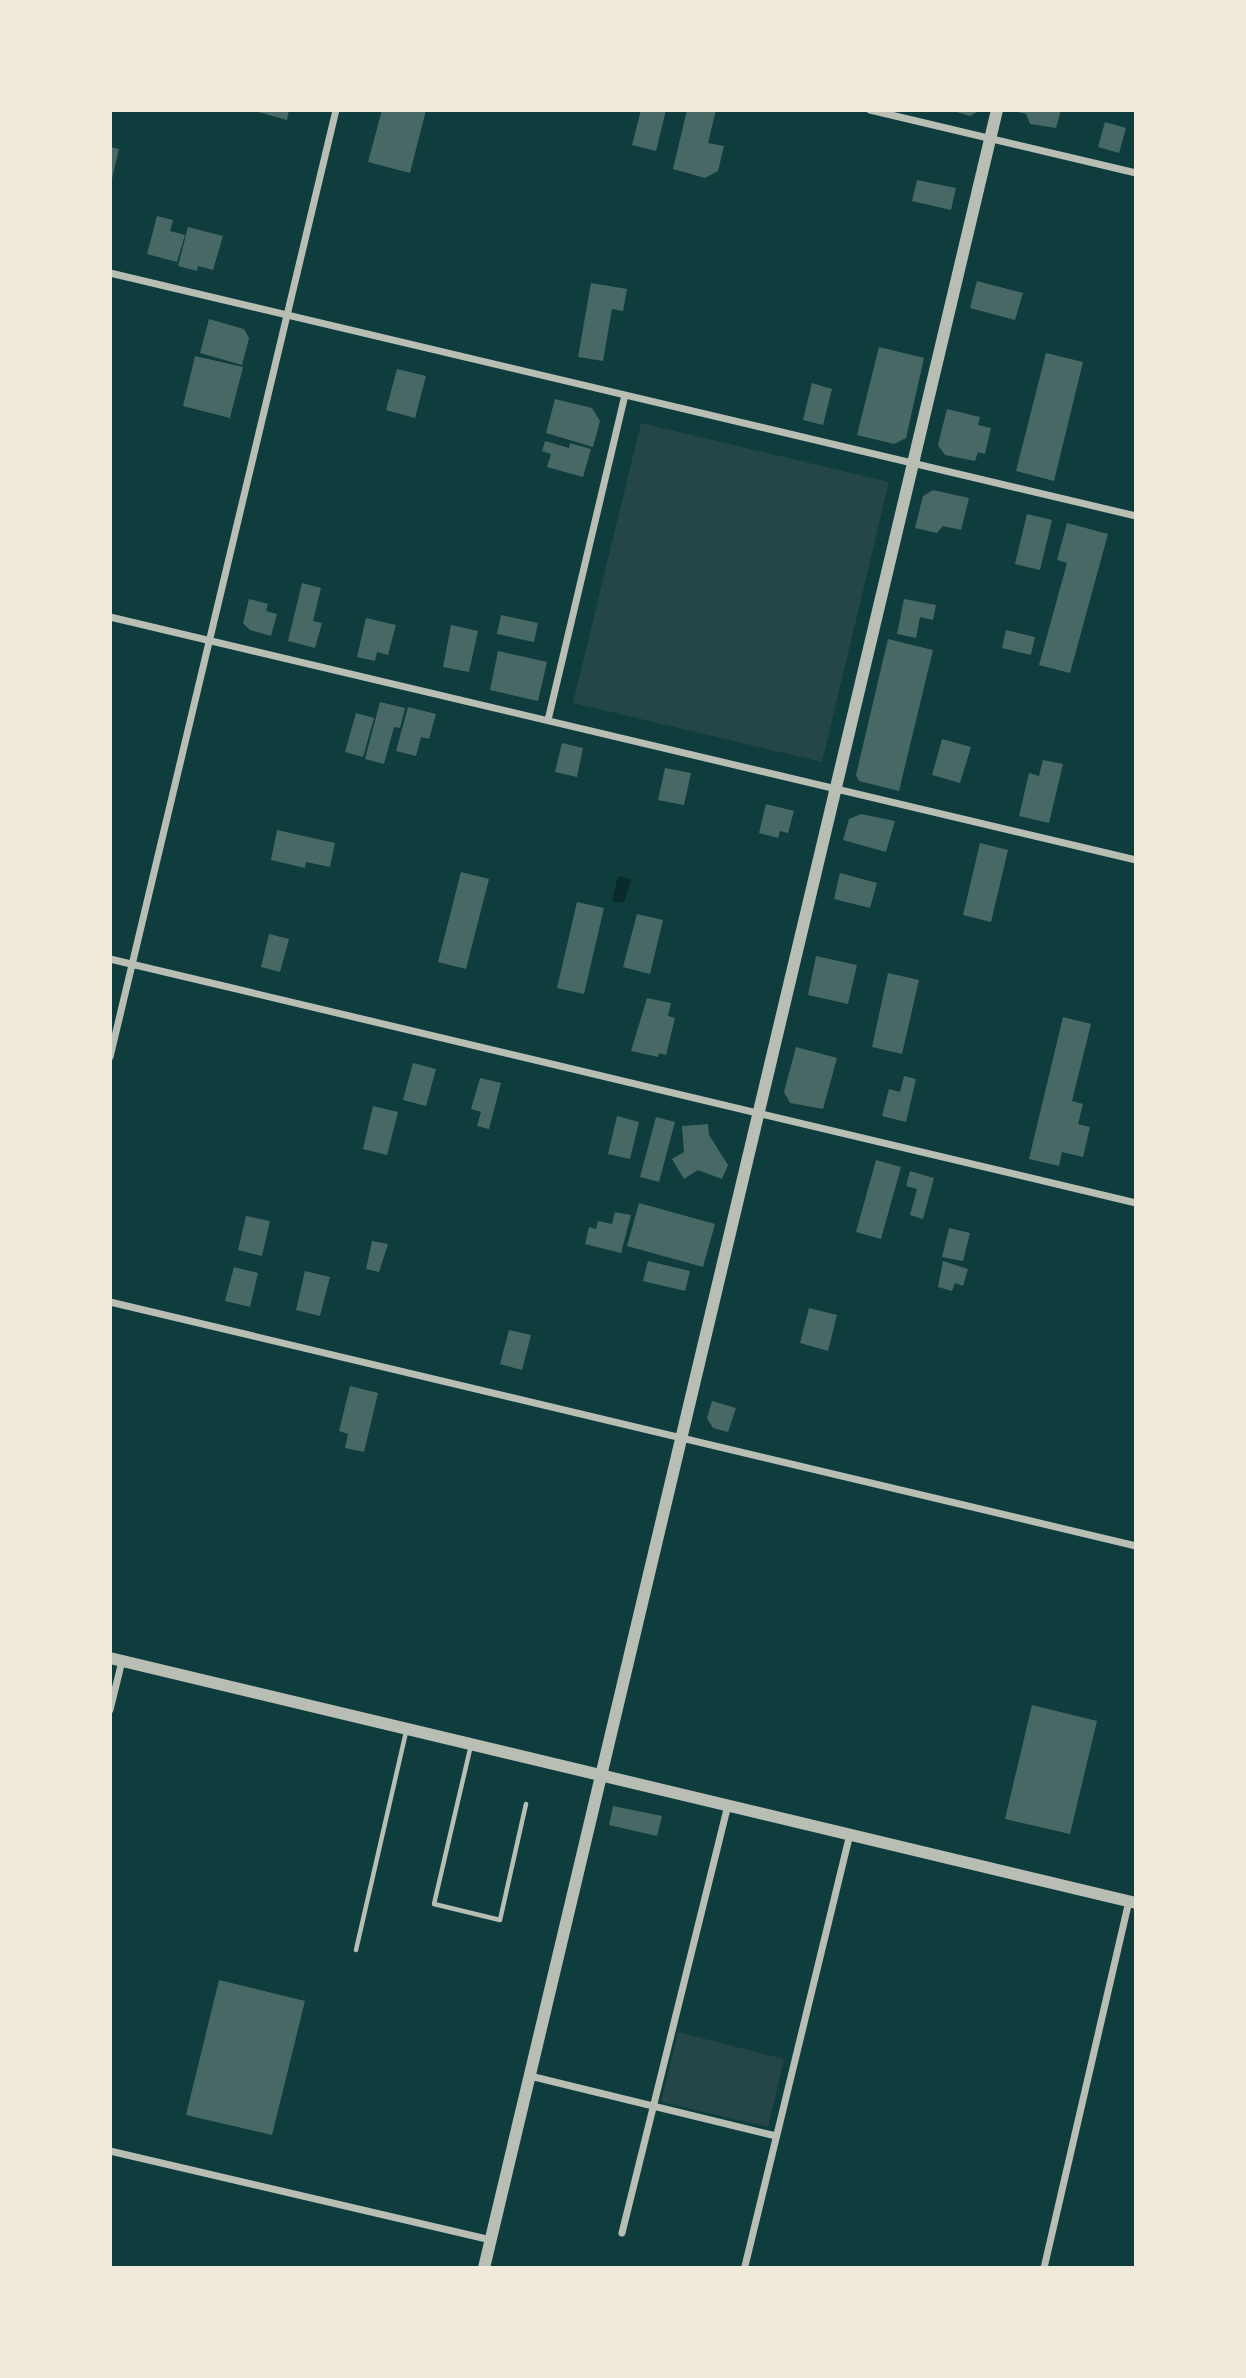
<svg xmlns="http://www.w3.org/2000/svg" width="1246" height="2378" font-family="Karla,sans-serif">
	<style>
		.green { fill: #244646 }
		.water { fill: #0a2a2b }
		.building { fill: #486865 }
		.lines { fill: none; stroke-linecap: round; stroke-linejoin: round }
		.service { stroke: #b8beb3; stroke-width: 4.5 }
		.minor { stroke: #b8beb3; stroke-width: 7 }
		.tertiary { stroke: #b8beb3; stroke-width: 12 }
	</style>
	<rect width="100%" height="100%" fill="#0f3d3e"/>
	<path class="green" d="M641,423l248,59 -67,280 -249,-59z
		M678,2032l106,27 -16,68 -107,-25z"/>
	<path class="water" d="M618,876l13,3 -7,24 -12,-2z"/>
	<path class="building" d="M251,110h38l-2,10z
		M382,110h44l-16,63 -42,-11z
		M641,110h25l-10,41 -24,-6z
		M687,110h29l-8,33 16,3 -6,25 -13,7 -32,-9z
		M950,110h31l-11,6z
		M1061,110l-5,18 -26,-4 -4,-10 -12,-3z
		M1105,122l21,6 -7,25 -21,-6z
		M110,147l9,2 -8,34h-1z
		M917,180l39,8 -5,22 -39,-9z
		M157,216l16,4 -3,11 15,4 -8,27 -30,-8z
		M188,227l35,9 -10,34 -15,-4 -1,5 -19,-5z
		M977,281l46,12 -8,27 -45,-12z
		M591,283l36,6 -4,22 -11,-2 -9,52 -25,-4z
		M209,319l35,10 5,9 -7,27 -42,-12z
		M879,347l45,11 -18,80 -12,6 -37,-9z
		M1046,353l37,9 -29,119 -38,-10z
		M195,356l48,11 -13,51 -47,-12z
		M397,369l29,7 -11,42 -29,-8z
		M812,383l20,6 -9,36 -20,-5z
		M555,399l37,9 8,13 -7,26 -47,-14z
		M947,409l33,8 -2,8 13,3 -6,26 -7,-2 -3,9 -30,-6 -7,-10z
		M545,441l24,7 1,-5 21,6 -8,28 -36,-10 4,-13 -9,-3z
		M933,490l36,8 -8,32 -18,-4 -6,7 -22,-5 8,-32z
		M1027,514l25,6 -12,50 -25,-6z
		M1067,523l41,11 -38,139 -31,-8 28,-102 -10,-3z
		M302,583l19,5 -8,33 9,2 -7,25 -27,-7z
		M249,599l19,5 -2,7 11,3 -6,22 -21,-6 -7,-7z
		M904,599l32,6 -3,15 -13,-3 -4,21 -19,-4z
		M501,615l37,8 -4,19 -37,-8z
		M366,618l30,7 -8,30 -11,-3 -2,9 -18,-4z
		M451,625l27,6 -9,41 -26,-5z
		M1006,630l29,7 -4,18 -29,-7z
		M888,639l45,11 -34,141 -40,-10 -3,-6z
		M498,651l49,11 -9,39 -48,-11z
		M380,702l25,6 -5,20 -6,-1 -10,37 -19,-5z
		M408,707l28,7 -7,25 -8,-2 -5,19 -20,-5z
		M356,713l18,5 -11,39 -18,-5z
		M942,739l29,8 -11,36 -28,-8z
		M562,743l21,5 -6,29 -22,-5z
		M1043,760l20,4 -14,59 -30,-7 10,-43 10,3z
		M665,768l26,5 -7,32 -26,-5z
		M766,804l28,7 -6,22 -8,-2 -2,7 -19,-5z
		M861,814l34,7 -9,31 -43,-12 6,-21z
		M277,830l58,13 -5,24 -24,-5 -1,6 -34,-8z
		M980,843l28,7 -17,72 -28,-7z
		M461,872l28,7 -23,90 -28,-7z
		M840,873l37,10 -7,25 -36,-9z
		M577,902l27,6 -20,86 -27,-6z
		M637,914l26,6 -13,54 -27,-7z
		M269,934l20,5 -9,33 -19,-5z
		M816,956l41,9 -9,39 -40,-9z
		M888,973l31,7 -17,74 -30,-7z
		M647,998l24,5 -3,13 7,2 -9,37 -7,-2 -1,4 -27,-6z
		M1063,1017l28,7 -19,77 11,3 -5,20 12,3 -7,30 -21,-5 -3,14 -30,-7z
		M796,1047l41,11 -14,51 -33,-6 -6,-11z
		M413,1063l23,6 -10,37 -23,-6z
		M904,1076l12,3 -10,43 -24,-6 7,-27 11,3z
		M480,1078l21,5 -12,46 -12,-3 4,-14 -10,-3z
		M373,1106l25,6 -11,43 -24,-6z
		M617,1116l22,6 -9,37 -22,-5z
		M656,1117l19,5 -16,60 -19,-5z
		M708,1124l1,11 19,30 -6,14 -24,-9 -14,9 -12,-20 12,-7 -2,-26z
		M876,1160l25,7 -20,72 -25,-7z
		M910,1171l24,7 -11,41 -13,-4 7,-26 -11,-3z
		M639,1203l76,21 -12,43 -76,-21z
		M615,1212l16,3 -10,38 -36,-9 4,-17 7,2 2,-8 14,3z
		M246,1216l24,5 -8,35 -24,-6z
		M949,1228l21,5 -7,28 -21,-4z
		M372,1241l16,3 -9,28 -13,-3z
		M648,1261l42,10 -5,20 -42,-10z
		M943,1261l25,8 -5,17 -8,-3 -3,8 -14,-4z
		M234,1267l24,6 -8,34 -25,-6z
		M305,1271l25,6 -10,39 -24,-6z
		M809,1308l28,7 -9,36 -28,-8z
		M509,1330l22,5 -9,35 -22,-6z
		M350,1386l28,7 -14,59 -19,-4 3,-14 -9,-3z
		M712,1401l24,7 -8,24 -15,-4 -6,-10z
		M1032,1705l65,16 -27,113 -65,-15z
		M613,1806l49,10 -5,20 -48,-11z
		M219,1980l86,21 -33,134 -86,-20z"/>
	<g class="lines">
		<path class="service" d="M471,1745l-37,159 66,16 26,-116
			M356,1950l50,-218"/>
		<path class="minor" d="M870,110l266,63
			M110,273l1026,243
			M110,617l1026,243
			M548,720l77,-325
			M110,959l1026,244
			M110,1057l226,-947
			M110,1302l1026,244
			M110,1710l12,-49
			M530,2076l246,60
			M110,2151l381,89
			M622,2233l106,-428
			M745,2266l105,-432
			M1044,2268l85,-367"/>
		<path class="tertiary" d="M110,1658l1026,245
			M484,2268l513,-2158"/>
	</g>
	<rect width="1246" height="2378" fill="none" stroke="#f1e9da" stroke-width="224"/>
</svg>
